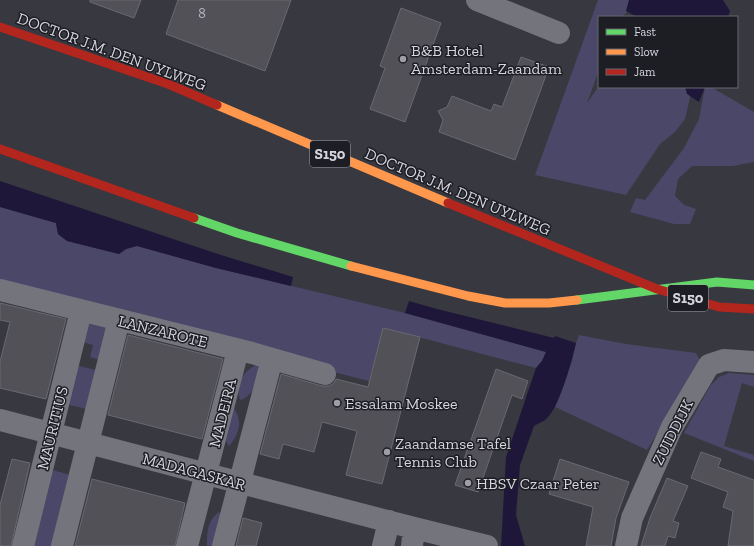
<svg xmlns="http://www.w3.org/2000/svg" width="754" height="546" font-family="'Zilla Slab',serif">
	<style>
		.green { fill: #4a4768 }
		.water { fill: #1e1739 }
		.building { fill: #515157; stroke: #696970 }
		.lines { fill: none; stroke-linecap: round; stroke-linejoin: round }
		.street { stroke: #74747c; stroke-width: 22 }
		.fast { stroke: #63d668; stroke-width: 9 }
		.slow { stroke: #ff974d; stroke-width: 9 }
		.jam { stroke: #b3261e; stroke-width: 9 }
		.poi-dot { fill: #9f9ea7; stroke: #1d1d24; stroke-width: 1.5 }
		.labels { text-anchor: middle; stroke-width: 3; stroke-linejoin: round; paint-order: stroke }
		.number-label { font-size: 14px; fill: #b5b4bd }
		.shield { fill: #1d1d24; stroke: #9e9ea7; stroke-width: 1 }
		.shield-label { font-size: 15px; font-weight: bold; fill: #d6d5df }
		.poi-label { font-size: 16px; fill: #d6d5df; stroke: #1d1d24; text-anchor: start }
		.street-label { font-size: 16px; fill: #d6d5df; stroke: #1d1d24 }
	</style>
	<rect width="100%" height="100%" fill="#383840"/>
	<path class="green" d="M598,0h32l-3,12 -5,5h-23v53l-12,33 12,-17v1h90l1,11 -5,21 -10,13 -15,12 -34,51 -91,-20z
		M705,87h6l43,25v50l-21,4h-41l-14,13 -3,17 9,9 12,4 -6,15h-16l-44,-12 6,-14 9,2 39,-52 15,-29z
		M0,207l56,16 2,11 9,7 52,13 7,-5 11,-3 79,22 189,45 141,39 -4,9 -6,7 -152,-40 -15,53 -369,-93z
		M88,320l24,6 -9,35 -13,-4 3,-12 -11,-3z
		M579,335l47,9 70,9 3,5v8l-52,84 -92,-43 17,-46 4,-18z
		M258,364c3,12 -5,34 -18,36 -5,-17 3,-29 18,-36z
		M75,365l25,6 -9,39 -26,-6z
		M729,373l25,2v12l-12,-4 -18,63 30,9v6l-70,-28 26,-47 9,-9z
		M231,405c13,13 9,29 -2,41l-3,-5z
		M49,469l25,7 -19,70h-26z
		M219,512l3,6 -4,28h-11c0,-14 0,-25 12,-34z"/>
	<path class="water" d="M629,0h94l7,11 -2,6h-91l-11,-6z
		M685,87h20l-6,15 -12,-8z
		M0,181l221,74 72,22 -2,9 -75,-18 -79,-22 -11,3 -7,5 -52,-13 -9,-7 -2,-11 -56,-16z
		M409,301l28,8 117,29 1,-2 21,7c-4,17 -17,67 -31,77 -3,2 -8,4 -11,6l-14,39 -4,50 9,31h-24l5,-89 30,-89 6,-7 4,-9 -141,-39z"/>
	<path class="building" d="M90,0h51l-7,18 -44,-16z
		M178,0h113l-26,71 -99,-37z
		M401,8l40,15 -36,99 -35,-13 15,-41 -5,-2z
		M521,57l28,10 -34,93 -76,-28 4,-12 -5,-9 9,-4 5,-11 39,15 3,-7 8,3z
		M0,303l66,16 -20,80 -46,-11v-26l10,-40 -10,-2z
		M383,328l37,9 -38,147 -36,-9 11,-44 -35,-9 -8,30 -31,-8 -4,15 -19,-5 21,-80 41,12h7l5,-3 2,-4 32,8z
		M128,335l95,24 -21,80 -94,-24z
		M496,369l32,12 -6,18 -10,-4 -34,97 -23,-7z
		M701,452l20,7 -3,8 36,13v66h-26l5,-35 -10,-4 5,-15 -37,-14z
		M12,459l18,4 -19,83h-11v-41z
		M560,459l69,23 -13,36 -5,28h-25l7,-39 -44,-13z
		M667,478l21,8 -15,35 6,2 -4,15 -7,-2 -3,10h-24l9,-28z
		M92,479l93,24 -10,43h-100z
		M243,518l19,5 -6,23h-20z"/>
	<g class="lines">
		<path class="street" d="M477,0l82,33
			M0,290l252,63 73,21
			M0,420l414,108 73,18
			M23,546l58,-235
			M62,546l57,-226
			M187,546l51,-196
			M223,546l49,-187
			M383,546l6,-25
			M412,546l2,-18
			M626,546l6,-28 40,-91 37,-62 15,-5 30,2"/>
		<path class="fast" d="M194,218l43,15 114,33
			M577,300l140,-18 37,3"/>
		<path class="slow" d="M217,105l231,98
			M351,266l117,30 37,7h44l28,-3"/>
		<path class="jam" d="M0,27l168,57 49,21
			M0,149l194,69
			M448,203l209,86 62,18 35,2"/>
	</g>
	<g class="poi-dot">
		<circle cx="403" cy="59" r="4"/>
		<circle cx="337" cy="403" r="4"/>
		<circle cx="387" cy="452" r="4"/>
		<circle cx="468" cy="483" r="4"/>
	</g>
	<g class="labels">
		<g class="number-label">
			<text x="202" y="18">8</text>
		</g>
		<g class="shield">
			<rect x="310" y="141" width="40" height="26" rx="3"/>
			<rect x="668" y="285" width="40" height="26" rx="3"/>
		</g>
		<g class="shield-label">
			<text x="330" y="159">S150</text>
			<text x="688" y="303">S150</text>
		</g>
		<g class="poi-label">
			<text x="411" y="56">B&amp;B Hotel<tspan x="411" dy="18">Amsterdam-Zaandam</tspan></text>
			<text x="345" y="409">Essalam Moskee</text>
			<text x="395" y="449">Zaandamse Tafel<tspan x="395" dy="18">Tennis Club</tspan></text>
			<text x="476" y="489">HBSV Czaar Peter</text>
		</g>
		<g class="street-label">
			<text transform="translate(112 51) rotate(20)" y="6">DOCTOR J.M. DEN UYLWEG</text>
			<text transform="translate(458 191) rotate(23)" y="6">DOCTOR J.M. DEN UYLWEG</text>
			<text transform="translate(163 331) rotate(14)" y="6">LANZAROTE</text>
			<text transform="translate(222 413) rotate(-76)" y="6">MADEIRA</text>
			<text transform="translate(52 428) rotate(-76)" y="6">MAURITIUS</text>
			<text transform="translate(672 432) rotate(-63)" y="6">ZUIDDIJK</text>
			<text transform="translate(194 471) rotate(15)" y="6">MADAGASKAR</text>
		</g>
	</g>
	<rect x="598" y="16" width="140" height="72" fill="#1d1d24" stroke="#67676f"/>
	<rect x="606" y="29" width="20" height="6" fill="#63d668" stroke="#67676f"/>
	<text x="634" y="36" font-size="12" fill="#d6d5df">Fast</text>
	<rect x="606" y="49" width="20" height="6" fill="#ff974d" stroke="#67676f"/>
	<text x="634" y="56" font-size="12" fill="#d6d5df">Slow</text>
	<rect x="606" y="69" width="20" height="6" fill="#b3261e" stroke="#67676f"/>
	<text x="634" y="76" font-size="12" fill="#d6d5df">Jam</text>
</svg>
